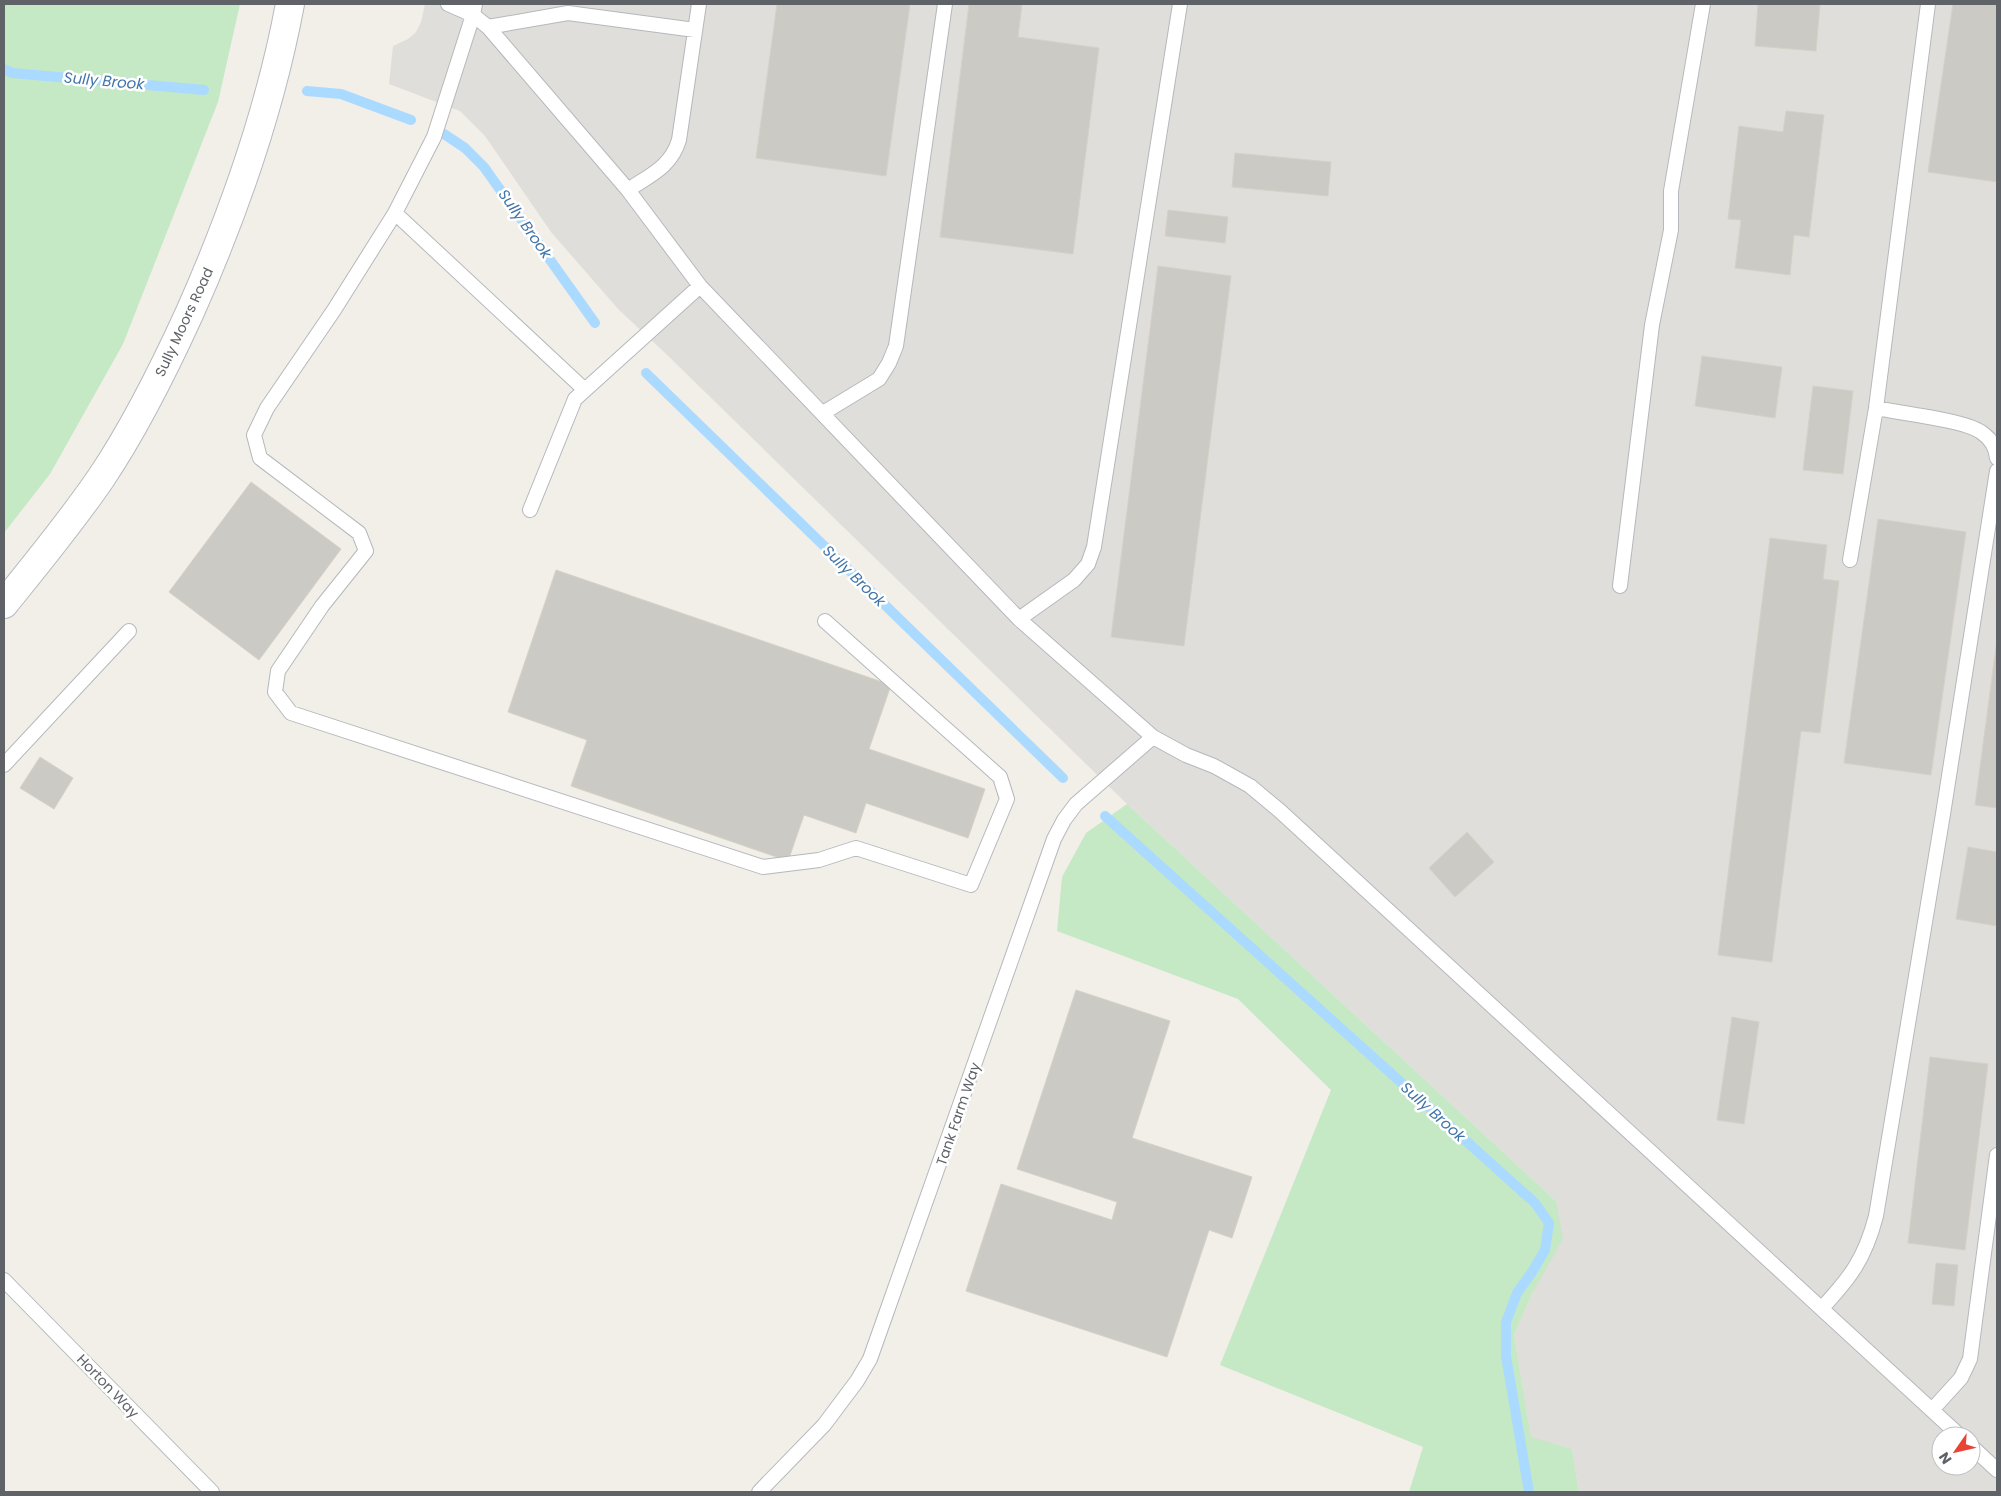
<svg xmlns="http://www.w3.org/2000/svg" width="2001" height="1496" font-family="Poppins,sans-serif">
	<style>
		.industrial { fill: #e0deda; fill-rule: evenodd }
		.green { fill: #c5e8c5 }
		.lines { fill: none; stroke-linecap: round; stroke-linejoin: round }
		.stream { stroke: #aadaff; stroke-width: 10 }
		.building { fill: #cccac5; stroke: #d6d1c6 }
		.service-casing { stroke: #b5b8bc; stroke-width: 16 }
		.secondary-casing { stroke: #b6babf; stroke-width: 30 }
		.service { stroke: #fff; stroke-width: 14 }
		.secondary { stroke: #fff; stroke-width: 28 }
		.labels { text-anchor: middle; stroke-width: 5; stroke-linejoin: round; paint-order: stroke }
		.street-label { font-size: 14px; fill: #5f6368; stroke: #fff }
		.water-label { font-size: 15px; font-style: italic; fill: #4174aa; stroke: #fff }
	</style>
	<rect width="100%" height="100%" fill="#f1efe8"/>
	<path class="industrial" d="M425,4h544l-29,232 133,17 25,-205 -80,-11 4,-33h975v1488h-418l-7,-43 -41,-11 -17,-103 19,-43 23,-91 -429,-397 -465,-454 -43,-40 -68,-78 -66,-96 -25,-25 -71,-27 4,-38 15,-7 8,-7 5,-10zM1941,1436h30v30h-30z"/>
	<path class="green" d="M4,4h236l-22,98 -95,242 -73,130 -46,59z
		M1127,804l429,397 7,38 -30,53 -19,43 17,102 41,12 7,43h-170l14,-45 -203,-82 111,-275 -93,-91 -181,-68 5,-54 24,-44z"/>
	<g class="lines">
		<path class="stream" d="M4,69l8,4 192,17
			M307,91l34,3 70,26
			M444,134l21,14 19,19 111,156
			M646,373l417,405
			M1105,816l430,387 14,20 -4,27 -13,22 -15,21 -11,29v34l23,136"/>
	</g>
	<path class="building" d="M777,4h133l-24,172 -130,-18z
		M969,4h53l-4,33 81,11 -26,206 -133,-17z
		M1758,4h62l-4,47 -61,-5z
		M1953,4h44v178l-69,-10z
		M1786,111l38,4 -15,122 -15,-2 -4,40 -55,-7 6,-48 -13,-1 11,-93 44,6z
		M1235,153l96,9 -3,34 -96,-9z
		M1168,210l60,7 -3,26 -60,-7z
		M1158,266l73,10 -47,370 -73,-9z
		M1702,356l80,11 -7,51 -80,-12z
		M1813,386l40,5 -10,83 -40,-4z
		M251,482l90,67 -82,111 -90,-68z
		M1878,519l88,13 -35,243 -87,-12z
		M1770,538l57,7 -4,34 16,2 -19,152 -19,-2 -29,231 -54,-7z
		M556,570l335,115 -22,64 116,40 -17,49 -102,-35 -10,30 -52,-18 -16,46 -217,-75 16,-46 -79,-28z
		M1997,639v169l-22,-3z
		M40,757l33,21 -19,31 -34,-21z
		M1467,832l27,30 -39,35 -26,-29z
		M1968,847l29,5v74l-41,-7z
		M1076,990l94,31 -38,117 120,39 -20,61 -23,-8 -42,127 -201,-66 35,-107 111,36 5,-18 -100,-33z
		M1732,1017l27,5 -15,102 -27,-4z
		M1930,1057l58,7 -23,186 -57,-7z
		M1936,1263l22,2 -4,41 -22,-2z"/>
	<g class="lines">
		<defs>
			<path id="service" d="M448,4l25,11 15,12 140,163 72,96 319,333 134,118 33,18 28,11 36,20 30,25 680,625
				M475,4l-2,11 -39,122 -39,76 -61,97 -67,98 -13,27 6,23 99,75 7,18 -44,55 -44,65 -3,21 16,21 472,154 56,-7 37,-12 115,37 36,-86 -7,-22 -175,-156
				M488,27l80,-14 127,17v2
				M628,190c22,-15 43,-23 51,-50l20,-136
				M395,213l190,177
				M1876,408c23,5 88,12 105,24 9,6 15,15 16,26
				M823,413l56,-34 10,-16 7,-17 49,-342
				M530,510l45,-111 125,-113
				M1850,560l26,-152 52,-404
				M1620,586l32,-261 19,-95v-39l32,-187
				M1019,619l55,-39 14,-16 6,-17 86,-543
				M4,765l125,-134
				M4,1280l208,212
				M1822,1308c29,-31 43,-50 54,-92l67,-402 54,-343
				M1932,1410l29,-32 9,-19 27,-204
				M1971,1446l26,24
				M759,1492l65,-67 33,-44 13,-22 184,-520 10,-19 12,-16 77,-67"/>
			<path id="secondary" d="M4,604c33,-41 67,-82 97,-126 35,-52 63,-109 89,-166 44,-99 80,-201 100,-308"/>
		</defs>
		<use href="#service" class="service-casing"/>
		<use href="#secondary" class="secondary-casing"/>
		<use href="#service" class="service"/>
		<use href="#secondary" class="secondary"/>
	</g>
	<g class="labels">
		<g class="street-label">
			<text transform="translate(184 322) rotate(-65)" y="5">Sully Moors Road</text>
			<text transform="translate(958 1114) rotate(-71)" y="5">Tank Farm Way</text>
			<text transform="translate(108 1386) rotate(46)" y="5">Horton Way</text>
		</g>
		<g class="water-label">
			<text transform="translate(104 81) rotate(5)" y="5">Sully Brook</text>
			<text transform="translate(525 224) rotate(55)" y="5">Sully Brook</text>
			<text transform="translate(854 576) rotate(44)" y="5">Sully Brook</text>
			<text transform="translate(1433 1112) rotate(42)" y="5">Sully Brook</text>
		</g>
	</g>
	<rect width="2001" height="1496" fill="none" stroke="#5f6368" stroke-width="10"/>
	<g transform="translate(1956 1451) rotate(236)"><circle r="24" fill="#ffffff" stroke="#bfc1c3"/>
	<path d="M0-4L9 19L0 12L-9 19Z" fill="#ea4335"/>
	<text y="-8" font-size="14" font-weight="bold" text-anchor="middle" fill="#5f6368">N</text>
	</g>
</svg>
